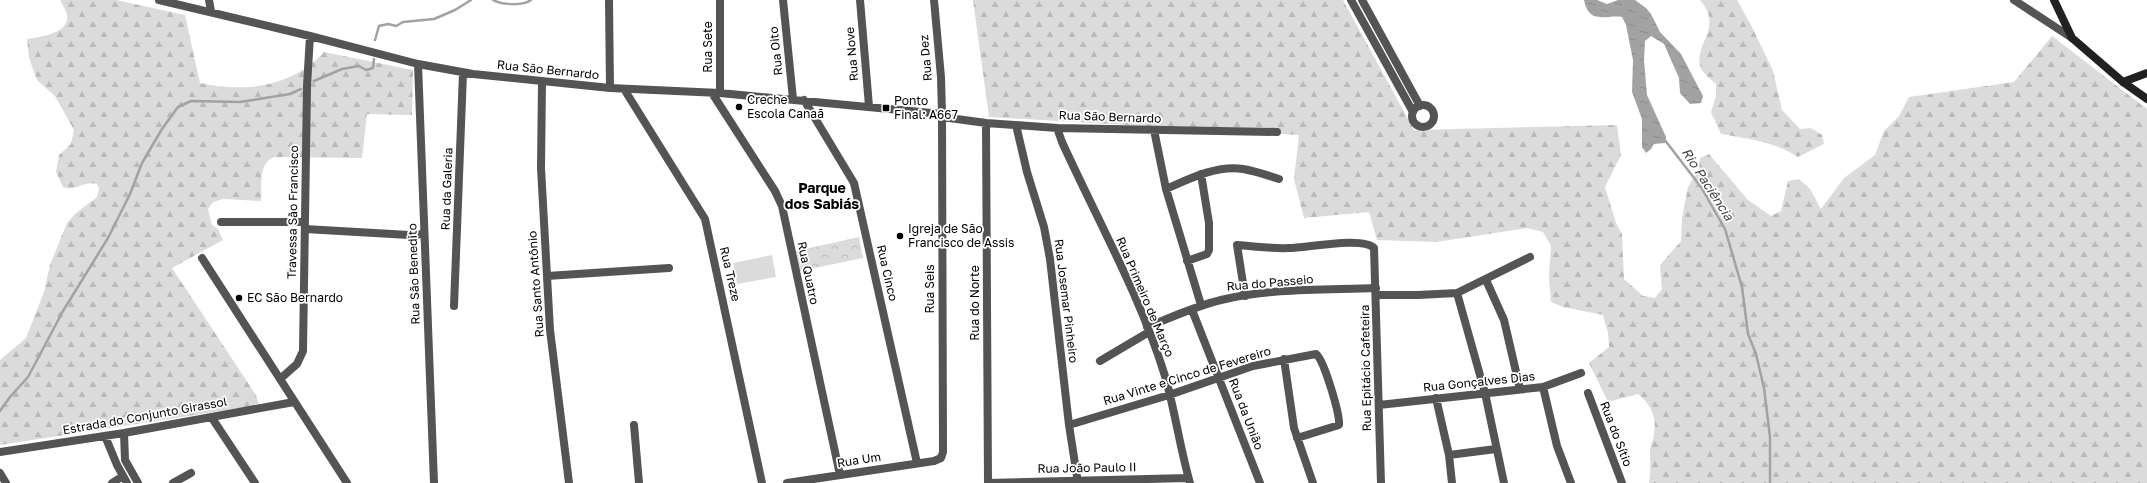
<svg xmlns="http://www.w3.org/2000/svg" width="2147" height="483" font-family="'Golos Text',sans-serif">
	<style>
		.grass { fill: #dbdbdb }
		.forest { fill: url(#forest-firs) }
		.park { fill: url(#park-crowns) }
		.water { fill: url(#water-ripples) }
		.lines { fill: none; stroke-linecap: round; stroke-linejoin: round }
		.stream { stroke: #a2a2a2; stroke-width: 2.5 }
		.street { stroke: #545454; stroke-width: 8 }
		.secondary { stroke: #212121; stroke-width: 8 }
		.poi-dot { fill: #000; stroke: #fff; stroke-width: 1.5 }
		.labels { text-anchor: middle; stroke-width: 3.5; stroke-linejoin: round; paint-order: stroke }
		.street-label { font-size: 12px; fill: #000; stroke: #fff }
		.poi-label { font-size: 12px; fill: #000; stroke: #fff; text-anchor: start }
		.water-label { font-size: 13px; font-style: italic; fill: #434343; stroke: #fff }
		.quarter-label { font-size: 14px; font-weight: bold; fill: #000; stroke: #fff }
	</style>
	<defs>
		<pattern id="forest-firs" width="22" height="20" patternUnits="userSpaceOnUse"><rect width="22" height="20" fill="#dbdbdb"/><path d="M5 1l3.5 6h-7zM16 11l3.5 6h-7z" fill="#bababa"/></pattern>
		<pattern id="park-crowns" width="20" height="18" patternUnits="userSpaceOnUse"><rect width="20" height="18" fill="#dbdbdb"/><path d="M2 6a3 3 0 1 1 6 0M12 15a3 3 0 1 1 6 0" fill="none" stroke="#bababa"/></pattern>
		<pattern id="water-ripples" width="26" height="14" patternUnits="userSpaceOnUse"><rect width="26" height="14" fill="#a2a2a2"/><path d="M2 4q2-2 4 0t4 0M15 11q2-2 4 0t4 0" fill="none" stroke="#8a8a8a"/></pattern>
	</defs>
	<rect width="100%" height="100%" fill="#fff"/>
	<path class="grass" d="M772,255l4,22 -39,7 -4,-21z"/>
	<path class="forest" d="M60,0h56l69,15 15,68c43,10 93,4 124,-31l89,18 -1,45 -45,-1 -5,44 -88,-1c-16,7 -12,28 -13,44l-38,-2 -10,3 -5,7 4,16 6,4 5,11 -51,28 84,127 3,10 -259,40v-85l26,-22 18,-46 6,-27 17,-42 9,-10 21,-16 2,-8 -2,-5c-12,-4 -22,8 -34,3l-7,-15 3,-17 12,-11 3,-14 -19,-34 -18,-16 -8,-22 -2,-19c12,-2 43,-5 40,-24 -1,-5 -5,-11 -7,-15z
		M973,0h370l71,130 203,-5 4,30 -16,32 11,36 6,11 2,45 19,17 12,2 7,-9 -2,-24 21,-24 1,-23 6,-31 11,-18 1,-11 9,-4 39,46 23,16 10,-5 7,-30 11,-2 11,10 11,20 23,-31 31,-23 9,-24 15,-15 10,-19 105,-15 38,-46 95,73v374h-498c2,-12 1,-22 1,-34 1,-5 4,-10 4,-15 3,-16 -3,-30 -16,-40l-30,8 -19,-39 20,-16 -1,-14 -5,-18 -40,-8 -12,-5 -2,-25 2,-31 -8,-14 -16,-4 -91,14 -59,-2 -8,-28 -65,6 -10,-39 5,-44 -310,-18z
		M1700,0h37l14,25 22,46 9,39 18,19 11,-1 11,7 2,9 -26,13c-25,-16 -49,-18 -77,-23l-10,-22 5,-16v-12c-4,-4 -13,-10 -15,-16 -9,-24 24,-39 -1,-68z"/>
	<path class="park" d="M859,237l4,21 -63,13 -4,-20z"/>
	<path class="water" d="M1584,0h13l10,4 11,-4h17l11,8 5,6 9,18 21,22 22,42 -2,7 -11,1 -10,-11 -1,-15 -15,-34 -13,-8 -6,5 -1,19 3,35 19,42 -1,6 -11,1 -3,5 -5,4 -4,-6v-28l-10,-27 1,-32 -7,-35 -4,-8c-14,-3 -33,9 -38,-17z"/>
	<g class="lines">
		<path class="stream" d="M493,0c9,5 30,6 38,0
			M375,40l4,-14 9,-2 8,2 7,-4 31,-3 21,-9 16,-10
			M314,81l28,-12 17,-3 7,4 7,-2 1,-9
			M1664,139l37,48 24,42 17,58 6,47 8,20 8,34 6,49v46
			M0,411l10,-14 18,-20 35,-66 45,-73 22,-44 12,-31 20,-34 16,-22 13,-6 49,1 50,-8 11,-5"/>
		<path class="street" d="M159,0l151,36 108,28 55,10 137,14 110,5 222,21
			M209,0l2,11
			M609,0l1,88
			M720,0v93
			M783,0l10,99
			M860,0l9,106
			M1351,0l62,112
			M1362,0l58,106
			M2014,0l58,38
			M418,64l16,419
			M542,82l-1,86 9,162 19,153
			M624,89l81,130 57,264
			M712,93l63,98 7,15 58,269
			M804,100l50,83 63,280
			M1412 116a11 11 0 1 1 22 0a11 11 0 1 1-22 0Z
			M942,117l44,6 71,5 220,4
			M986,123l2,360
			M1016,125l11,47 17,55 6,32 19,166 9,58
			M1057,128l5,14c35,77 78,153 103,234 10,35 15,72 25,107
			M1154,130l12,59 35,116
			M1166,189c23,-10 50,-24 77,-20 12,2 24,6 36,10
			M221,222h84
			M305,229l104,6 15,-1
			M202,258l145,225
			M1187,261l20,-7 2,-4v-27l-8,-49
			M547,276l122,-8
			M1486,280l18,40 16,69
			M1457,293l28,100 19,90
			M1376,295h42l39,-2 73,-36
			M1245,296l-8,-51c17,1 35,4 52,3 17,0 74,-12 85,0l7,235
			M454,306l9,-233
			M1192,310l68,173
			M1147,327c25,-10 49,-21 74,-27 48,-12 106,-10 155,-12
			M1284,359l10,69 19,55
			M1100,361l49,-29
			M280,379l17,-15 6,-13 4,-265 3,-50
			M1543,387l14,59 14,37
			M1588,393l34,90
			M1436,398l13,57 3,28
			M1379,405l164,-18 38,-14
			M212,418l43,65
			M634,425l5,58
			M1069,425l100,-30 84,-29 63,-12c8,6 24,60 23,71l-42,13
			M124,433l1,27 13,23
			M105,436l12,29 10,18
			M0,452l124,-19 170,-31
			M1449,455l47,-6
			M0,473l6,10
			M112,483l11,-7
			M173,483l18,-10
			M787,483l147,-22 7,-3 2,-6 -1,-338 -1,-37 -7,-77
			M988,483l200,-5"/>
		<path class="secondary" d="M2054,0l18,38 51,44 24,17
			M2123,82l24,-9"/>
	</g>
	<g class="poi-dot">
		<circle cx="739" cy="107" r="4"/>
		<rect x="882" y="104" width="8" height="8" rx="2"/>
		<circle cx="900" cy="236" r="4"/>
		<circle cx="239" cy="298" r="4"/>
	</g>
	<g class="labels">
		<g class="street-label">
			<text transform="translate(708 47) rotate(-90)" y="4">Rua Sete</text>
			<text transform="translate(776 51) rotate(-96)" y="4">Rua Oito</text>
			<text transform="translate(852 54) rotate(-95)" y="4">Rua Nove</text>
			<text transform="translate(926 58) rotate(-95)" y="4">Rua Dez</text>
			<text transform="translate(548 70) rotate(6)" y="4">Rua São Bernardo</text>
			<text transform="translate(1110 117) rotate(2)" y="4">Rua São Bernardo</text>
			<text transform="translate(447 189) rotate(-88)" y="4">Rua da Galeria</text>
			<text transform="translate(293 212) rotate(-89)" y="4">Travessa São Francisco</text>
			<text transform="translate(808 273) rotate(78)" y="4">Rua Quatro</text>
			<text transform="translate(887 273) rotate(77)" y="4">Rua Cinco</text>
			<text transform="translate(414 274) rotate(-92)" y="4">Rua São Benedito</text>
			<text transform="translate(730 274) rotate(77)" y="4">Rua Treze</text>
			<text transform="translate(1270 283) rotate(-5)" y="4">Rua do Passeio</text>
			<text transform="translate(536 284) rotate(-94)" y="4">Rua Santo Antônio</text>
			<text transform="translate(930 289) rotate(-90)" y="4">Rua Seis</text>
			<text transform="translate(1145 297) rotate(67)" y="4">Rua Primeiro de Março</text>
			<text transform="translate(1066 301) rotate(83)" y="4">Rua Josemar Pinheiro</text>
			<text transform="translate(975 303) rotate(-90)" y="4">Rua do Norte</text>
			<text transform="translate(1366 368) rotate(-91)" y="4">Rua Epitácio Cafeteira</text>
			<text transform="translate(1187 376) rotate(-17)" y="4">Rua Vinte e Cinco de Fevereiro</text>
			<text transform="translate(1479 382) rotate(-6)" y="4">Rua Gonçalves Dias</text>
			<text transform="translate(1246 414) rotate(69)" y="4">Rua da União</text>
			<text transform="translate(145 416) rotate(-10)" y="4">Estrada do Conjunto Girassol</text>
			<text transform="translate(1616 434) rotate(69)" y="4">Rua do Sítio</text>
			<text transform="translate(859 460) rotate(-9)" y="4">Rua Um</text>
			<text transform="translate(1087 468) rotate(-1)" y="4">Rua João Paulo II</text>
		</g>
		<g class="poi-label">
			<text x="747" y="104">Creche<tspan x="747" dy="14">Escola Canaã</tspan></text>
			<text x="894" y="105">Ponto<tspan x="894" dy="14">Final: A667</tspan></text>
			<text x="908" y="233">Igreja de São<tspan x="908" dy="14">Francisco de Assis</tspan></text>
			<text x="247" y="302">EC São Bernardo</text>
		</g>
		<g class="water-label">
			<text transform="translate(1708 184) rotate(57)" y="5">Rio Paciência</text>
		</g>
		<g class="quarter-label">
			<text x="822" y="193">Parque<tspan x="822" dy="16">dos Sabiás</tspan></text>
		</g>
	</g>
</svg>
